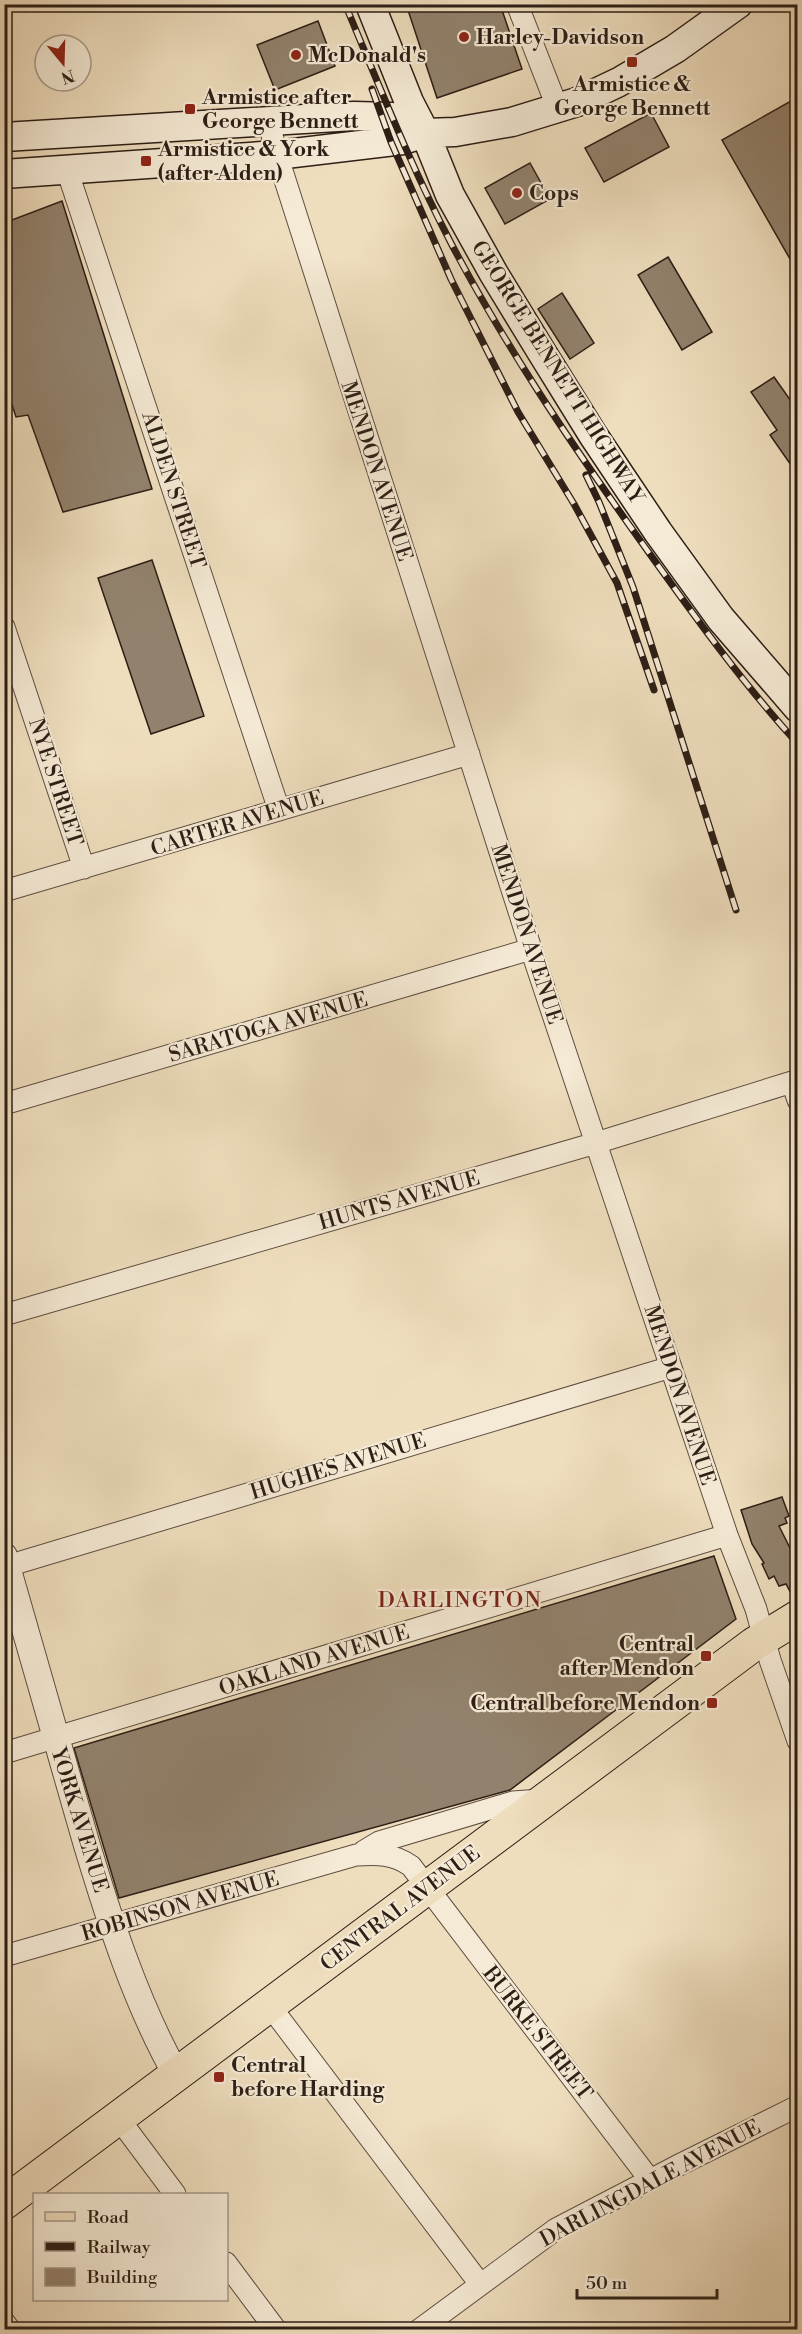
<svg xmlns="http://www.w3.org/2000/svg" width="802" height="2334" font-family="'Libre Bodoni',serif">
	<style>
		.building { fill: #92826d; stroke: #2d1e16; stroke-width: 1.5 }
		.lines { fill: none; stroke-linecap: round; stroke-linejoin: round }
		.minor-casing { stroke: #5e4e40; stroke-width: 23 }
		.tertiary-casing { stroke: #5e4e40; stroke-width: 28 }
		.secondary-casing { stroke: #2d1e16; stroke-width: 31 }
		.primary-casing { stroke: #2d1e16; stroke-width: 35 }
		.minor { stroke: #f5ead5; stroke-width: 21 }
		.tertiary { stroke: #f5ead5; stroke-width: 26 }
		.secondary { stroke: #f5ead5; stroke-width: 28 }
		.primary { stroke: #efdebe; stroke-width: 33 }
		.rail-casing { stroke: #2d1e16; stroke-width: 7 }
		.rail { stroke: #f5ead5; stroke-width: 4.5; stroke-dasharray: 14; stroke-linecap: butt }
		.poi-dot { fill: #8f2418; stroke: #f5ead5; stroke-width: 2 }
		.labels { text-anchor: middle; stroke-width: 4.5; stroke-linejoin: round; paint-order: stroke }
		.poi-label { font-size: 21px; font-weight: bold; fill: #2d1e16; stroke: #f5ead5; text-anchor: start }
		.street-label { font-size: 21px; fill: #2d1e16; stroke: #f5ead5 }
		.neighbourhood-label { font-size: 22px; letter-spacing: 1.5px; fill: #7a1f14; stroke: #f5ead5 }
	</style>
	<rect width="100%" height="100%" fill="#efdebe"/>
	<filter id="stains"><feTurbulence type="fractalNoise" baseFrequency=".00333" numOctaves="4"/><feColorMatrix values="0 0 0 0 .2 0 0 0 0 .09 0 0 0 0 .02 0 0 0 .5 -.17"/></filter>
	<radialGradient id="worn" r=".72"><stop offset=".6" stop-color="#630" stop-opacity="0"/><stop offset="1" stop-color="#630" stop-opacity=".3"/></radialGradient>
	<path class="building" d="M406,4h94l22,65 -85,29z
		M318,21l17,45 -60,24 -18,-45z
		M798,97v176l-76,-133z
		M651,113l18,34 -65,35 -19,-34z
		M530,163l20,36 -45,25 -20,-36z
		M62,201l90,288 -89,23 -35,-97 -12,2 -12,-37v-157z
		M668,257l44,75 -30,18 -44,-75z
		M562,293l32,50 -24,16 -32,-50z
		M774,377l24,34v64l-28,-40 7,-5 -26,-38z
		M152,560l52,156 -53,18 -53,-156z
		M782,1497l7,19 -4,2 2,5 -8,3 19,38v34l-4,1 -8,-15 -7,2 -5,-10 -5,3 -7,-15 2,-1 -12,-19 -11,-34z
		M714,1556l22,63 -226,171 -391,108 -45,-150z"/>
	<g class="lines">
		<defs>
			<path id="minor" d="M517,4l41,105
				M269,123l8,32 254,794 196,586 29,74 14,51 28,81
				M67,170l212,640
				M4,627l80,241
				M4,891l465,-137
				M4,1104l527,-155
				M4,1315l592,-172 196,-61 6,18
				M4,1567l667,-200
				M4,1753l723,-218
				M364,1851l15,-9 134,-40 28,-2
				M4,1956l352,-101c21,-1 37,-2 55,11l239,314
				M270,2006l210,278
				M119,2119l56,75
				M226,2263l50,67
				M4,2322l6,8
				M419,2330l137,-101 125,-65 117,-58"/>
			<path id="tertiary" d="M4,1556c28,95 54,191 82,286 24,80 50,161 91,234"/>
			<path id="secondary" d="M370,4l39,98 16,31 25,62 44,79 47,77 52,84 65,97 63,87 77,89
				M4,137l350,-21 38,1 33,16
				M4,174l273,-19 126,-15 22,-7 30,-1 57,-10 65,-20 42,-20 56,-33 63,-45"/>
			<path id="primary" d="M4,2203l750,-559 44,-27"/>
		</defs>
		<use href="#minor" class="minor-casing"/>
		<use href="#tertiary" class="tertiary-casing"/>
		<use href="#secondary" class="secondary-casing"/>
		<use href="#primary" class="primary-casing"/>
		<use href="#minor" class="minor"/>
		<use href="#tertiary" class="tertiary"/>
		<use href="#secondary" class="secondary"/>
		<use href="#primary" class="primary"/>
		<defs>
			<path id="rail" d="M345,4c34,81 66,163 107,241 54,102 118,197 185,291 51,71 101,142 161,208
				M372,89l19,53 60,137 67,133 56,92 43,79 37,107
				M586,475l13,27 34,85 103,323"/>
		</defs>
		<use href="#rail" class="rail-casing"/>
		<use href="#rail" class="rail"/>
	</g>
	<g class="poi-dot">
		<circle cx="464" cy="37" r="6"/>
		<circle cx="296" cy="55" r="6"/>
		<rect x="626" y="56" width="12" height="12" rx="3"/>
		<rect x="184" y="103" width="12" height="12" rx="3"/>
		<rect x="140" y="155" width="12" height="12" rx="3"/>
		<circle cx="517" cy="193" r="6"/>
		<rect x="700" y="1650" width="12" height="12" rx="3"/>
		<rect x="706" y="1697" width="12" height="12" rx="3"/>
		<rect x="213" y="2071" width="12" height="12" rx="3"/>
	</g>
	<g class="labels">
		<g class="poi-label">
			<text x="476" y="44">Harley-Davidson</text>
			<text x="308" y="62">McDonald's</text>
			<text x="632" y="91" text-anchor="middle">Armistice &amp;<tspan x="632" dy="24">George Bennett</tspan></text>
			<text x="202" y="104">Armistice after<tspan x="202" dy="24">George Bennett</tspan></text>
			<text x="158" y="156">Armistice &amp; York<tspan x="158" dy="24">(after Alden)</tspan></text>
			<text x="529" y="200">Cops</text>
			<text x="694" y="1651" text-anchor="end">Central<tspan x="694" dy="24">after Mendon</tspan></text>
			<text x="700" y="1710" text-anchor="end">Central before Mendon</text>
			<text x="231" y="2072">Central<tspan x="231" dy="24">before Harding</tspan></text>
		</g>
		<g class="street-label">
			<text transform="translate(558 372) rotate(58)" y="7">GEORGE BENNETT HIGHWAY</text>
			<text transform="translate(377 471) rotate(72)" y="7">MENDON AVENUE</text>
			<text transform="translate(174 490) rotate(72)" y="7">ALDEN STREET</text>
			<text transform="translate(56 782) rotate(72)" y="7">NYE STREET</text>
			<text transform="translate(237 823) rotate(-17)" y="7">CARTER AVENUE</text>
			<text transform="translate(527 934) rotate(72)" y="7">MENDON AVENUE</text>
			<text transform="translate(268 1027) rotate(-16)" y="7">SARATOGA AVENUE</text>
			<text transform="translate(399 1200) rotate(-16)" y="7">HUNTS AVENUE</text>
			<text transform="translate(680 1395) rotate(72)" y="7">MENDON AVENUE</text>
			<text transform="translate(338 1466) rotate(-17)" y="7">HUGHES AVENUE</text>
			<text transform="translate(314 1660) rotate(-17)" y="7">OAKLAND AVENUE</text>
			<text transform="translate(80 1820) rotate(73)" y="7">YORK AVENUE</text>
			<text transform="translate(180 1906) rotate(-16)" y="7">ROBINSON AVENUE</text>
			<text transform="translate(400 1908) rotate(-37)" y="7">CENTRAL AVENUE</text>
			<text transform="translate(538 2033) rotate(52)" y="7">BURKE STREET</text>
			<text transform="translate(650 2183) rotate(-28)" y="7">DARLINGDALE AVENUE</text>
		</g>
		<g class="neighbourhood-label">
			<text x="460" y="1607">DARLINGTON</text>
		</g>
	</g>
	<rect width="802" height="2334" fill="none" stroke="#efdebe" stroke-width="24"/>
	<rect x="6" y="6" width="790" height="2322" fill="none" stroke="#2d1e16" stroke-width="3"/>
	<rect x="12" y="12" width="778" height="2310" fill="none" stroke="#2d1e16" stroke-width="1.5"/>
	<rect x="33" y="2193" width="195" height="108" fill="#f5ead5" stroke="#a59889" stroke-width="1.5"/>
	<rect x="45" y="2212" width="30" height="9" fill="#efdebe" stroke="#a59889" stroke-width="1.5"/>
	<text x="87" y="2223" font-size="18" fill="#2d1e16">Road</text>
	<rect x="45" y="2242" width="30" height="9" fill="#2d1e16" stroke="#a59889" stroke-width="1.5"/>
	<text x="87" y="2253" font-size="18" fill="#2d1e16">Railway</text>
	<rect x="45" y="2268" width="30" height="18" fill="#92826d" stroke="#a59889" stroke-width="1.5"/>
	<text x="87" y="2283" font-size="18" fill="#2d1e16">Building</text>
	<g transform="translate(63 63) rotate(161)"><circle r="28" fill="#f5ead5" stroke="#a59889" stroke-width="1.5"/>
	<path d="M0-4.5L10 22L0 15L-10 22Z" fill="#8f2418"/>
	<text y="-9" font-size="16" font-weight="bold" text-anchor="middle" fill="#2d1e16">N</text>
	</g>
	<path d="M577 2289v9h140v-9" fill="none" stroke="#2d1e16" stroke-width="3"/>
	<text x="586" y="2289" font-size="18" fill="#2d1e16" stroke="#f5ead5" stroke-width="4.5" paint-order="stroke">50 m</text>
	<rect width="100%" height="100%" filter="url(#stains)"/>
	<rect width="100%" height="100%" fill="url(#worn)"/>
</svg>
